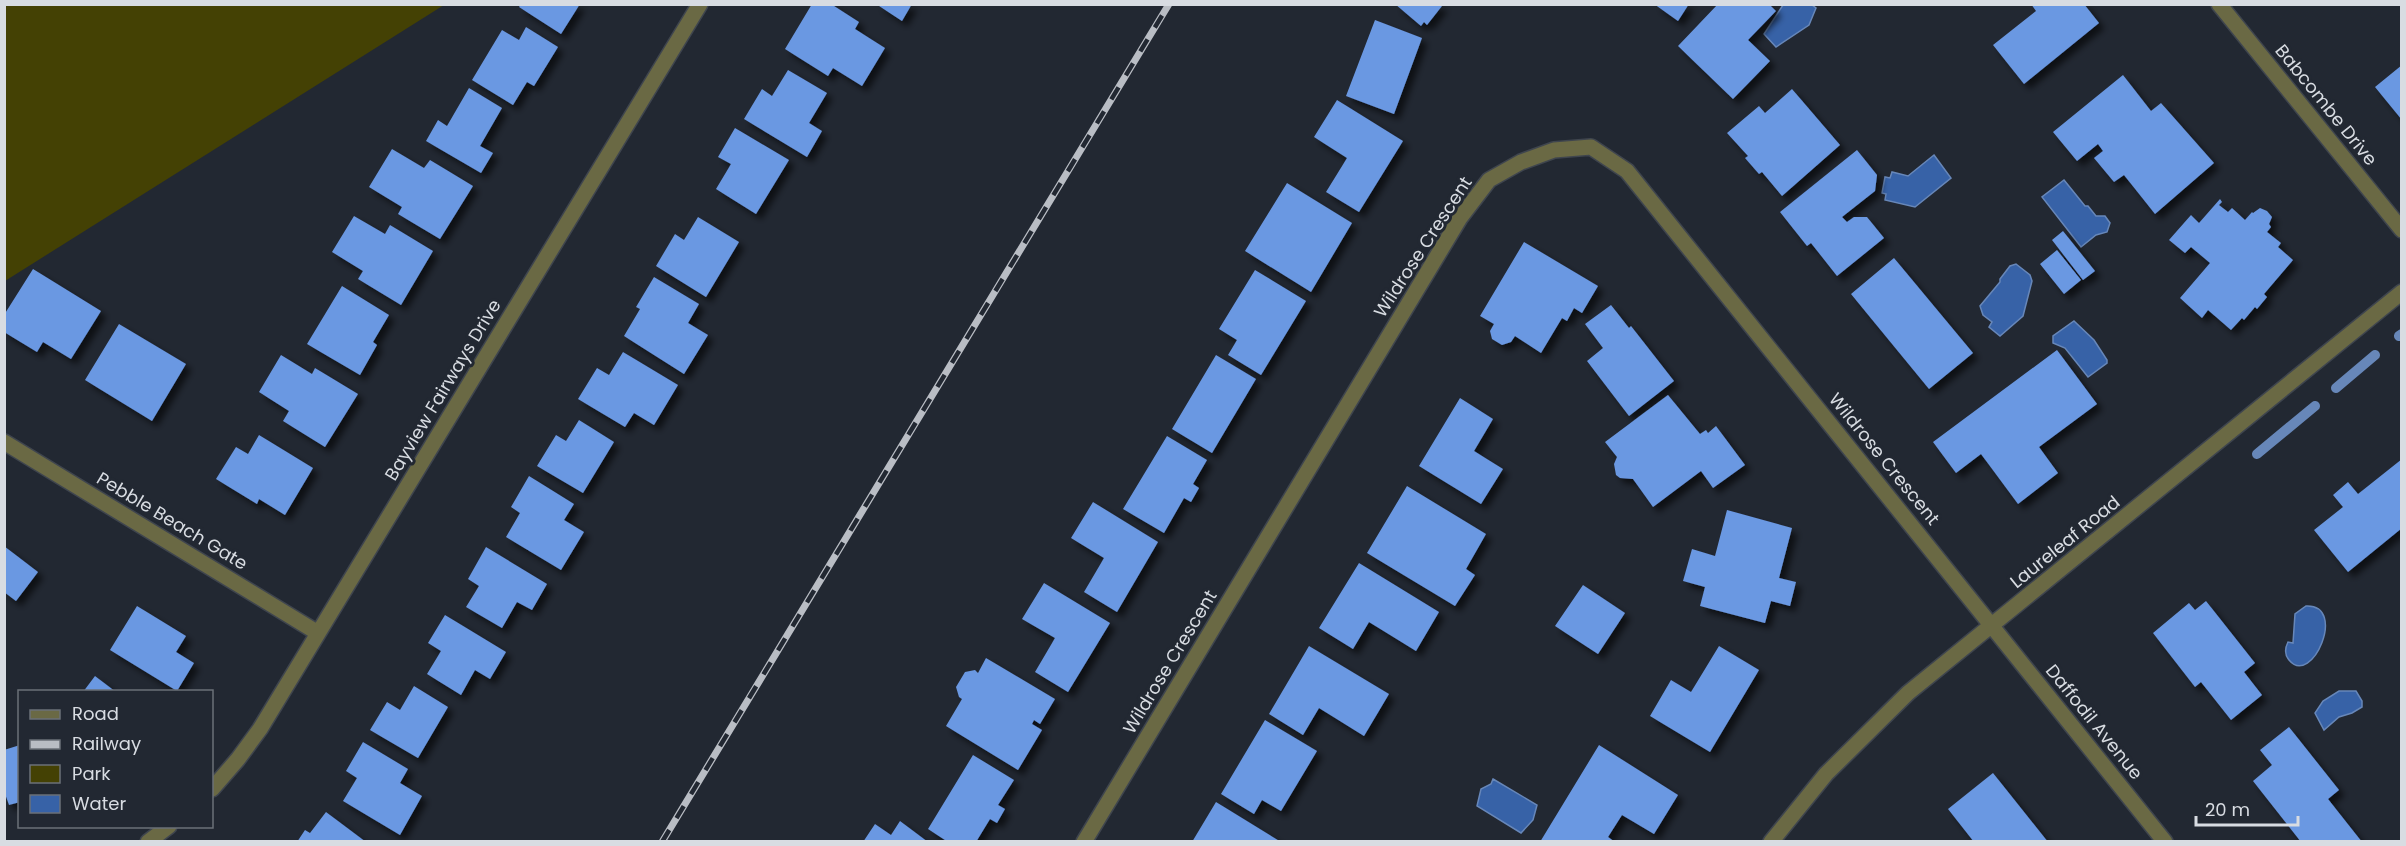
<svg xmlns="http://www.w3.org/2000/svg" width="2406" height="846" font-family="Poppins,sans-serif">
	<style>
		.green { fill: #444104 }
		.water { fill: #3762a7; stroke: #6787b9; stroke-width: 1.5 }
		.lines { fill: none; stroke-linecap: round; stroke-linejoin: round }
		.stream { stroke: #6787b9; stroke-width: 10 }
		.building { fill: #6b98e2; filter: url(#shadow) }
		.minor-casing { stroke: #3f454e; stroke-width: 18 }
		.minor { stroke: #6a6944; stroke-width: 15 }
		.rail-casing { stroke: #b9bdc4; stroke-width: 7 }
		.rail { stroke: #222832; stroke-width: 4.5; stroke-dasharray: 14; stroke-linecap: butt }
		.labels { text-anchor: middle; stroke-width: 6; stroke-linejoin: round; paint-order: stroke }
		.street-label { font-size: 18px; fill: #d8dce2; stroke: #222832 }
	</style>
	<defs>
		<filter id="shadow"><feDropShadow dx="5.5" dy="5.5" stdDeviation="3" flood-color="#0009"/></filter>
	</defs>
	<rect width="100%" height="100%" fill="#222832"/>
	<path class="green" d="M5,4h439v1l-439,276z"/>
	<path class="water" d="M1783,5h29l4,3 -7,17 -33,22 -12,-13z
		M1934,155l17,23 -36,29 -30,-7 1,-6 -4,-1 3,-16 5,1 2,-6 16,4z
		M2064,180l21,26h3l8,10h9l5,7 -3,9 -11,3 -15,12 -39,-50z
		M2016,264l14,11 2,6 -9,35 -23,20 -11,-9 3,-5 -9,-7 -3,-9 20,-24v-3l10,-13z
		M2074,321l20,19 13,20v3l-19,14 -23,-29 -12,-5v-7z
		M2306,606c42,-2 6,82 -17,54 -5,-6 -4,-12 -1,-18l5,1 2,-29z
		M2339,691h17l6,10v6l-10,6 -13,4 -15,13 -9,-17 8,-12z
		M1493,779l44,26 -4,15 -12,13 -44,-27 4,-17 10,-5z"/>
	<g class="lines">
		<path class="stream" d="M2399,336l3,-2
			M2336,388l39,-33
			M2257,454l58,-48"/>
	</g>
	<path class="building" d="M521,4h59l-19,30 -42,-27z
		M812,4h19l28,18 -4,7 30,19 -23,38 -29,-18 -5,8 -43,-27z
		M876,4h36l-10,17z
		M1395,4h45l2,2 -15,19 -3,-3 -3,4z
		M1654,4h35l-11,17z
		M1718,4h51l7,7 -28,29 22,21 -37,38 -55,-53z
		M2031,4h53l15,19 -75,61 -31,-39 43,-34z
		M1375,20l47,18 -28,76 -48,-18z
		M526,27l32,20 -24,39 -7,-4 -14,23 -41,-25 30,-50 17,10z
		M2402,65v55l-27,-33z
		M788,70l39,23 -18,30 13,8 -15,26 -63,-38 18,-30 10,7z
		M2123,75l28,36 10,-8 53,60 -59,51 -31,-39 -10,7 -20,-24 9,-7 -5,-7 -21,17 -24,-29z
		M469,88l33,20 -22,38 13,7 -12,20 -55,-32 12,-21 9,6z
		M1792,89l48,56 -58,51 -20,-24 -3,2 -14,-16 3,-2 -21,-23 32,-27 6,7z
		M1337,100l66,41 -44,71 -33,-20 21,-34 -33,-21z
		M735,128l54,32 -33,54 -40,-25 15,-25 -13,-7z
		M392,149l32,19 6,-8 43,26 -33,53 -42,-25 4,-7 -33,-20z
		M1857,150l20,25 -2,16 -33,26 5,5 7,-5h13l17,21 -47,38 -26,-33 -4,3 -27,-34z
		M1287,183l65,40 -41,69 -66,-41z
		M2220,199l2,3 -3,3 9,7 4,-4 13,12 7,-8 1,1 7,-5 7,3 5,6 -3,7 2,3 -4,5 14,11 -3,4 15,13 -29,34 3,3 -10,12 -2,-2 -11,13 -2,-2 -11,12 -23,-20 -6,8 -22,-20 30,-35 -19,-16 -6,6 -16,-13 22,-25 8,8z
		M354,216l31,18 5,-9 43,26 -32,54 -43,-26 5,-8 -31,-19z
		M698,217l41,25 -33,55 -50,-31 19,-32 9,6z
		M2063,231l32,40 -12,9 -31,-40z
		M1524,242l74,44 -16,27 -8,-5 -7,13 -5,-3 -21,35 -26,-17 -4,6 -9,3 -10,-6 -2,-8 4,-7 -14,-8z
		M2057,250l24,30 -17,14 -24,-30z
		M1894,258l79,95 -44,36 -78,-95z
		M33,269l68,42 -30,48 -28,-17 -6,10 -33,-20v-17z
		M1255,270l51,31 -45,74 -33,-20 9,-15 -18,-11z
		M654,277l45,27 -11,19 20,12 -24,39 -60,-38 16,-27 -4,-2z
		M342,286l47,29 -16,27 4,3 -17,30 -53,-31z
		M1611,305l18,23 2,-2 43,55 -45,35 -42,-55 16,-13 -18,-24z
		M119,324l67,40 -34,57 -67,-41z
		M2057,350l40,54 -58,43 19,26 -40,31 -37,-50 -25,19 -23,-31z
		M623,352l55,33 -24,40 -20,-12 -9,14 -47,-28 19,-31 12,7z
		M281,355l31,19 3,-6 43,26 -33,53 -42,-26 6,-10 -30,-19z
		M1216,355l40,24 -44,74 -40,-24z
		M1668,395l32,39 6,-4 2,3 8,-7 29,39 -32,23 -12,-17 -48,36 -20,-28 -13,-1 -4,-3 -2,-11 3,-7 -12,-15z
		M1460,398l33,21 -19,32 29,18 -22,35 -62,-38z
		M579,420l35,22 -31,51 -46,-27 19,-31 10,6z
		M259,435l54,33 -28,47 -26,-16 -2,5 -41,-25 20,-32 12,7z
		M1167,436l40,24 -14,24 6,4 -8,14 -7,-4 -20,35 -41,-24z
		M2402,459v69l-54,44 -34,-42 29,-23 -10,-12 15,-13 10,12z
		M529,476l45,28 -10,16 20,12 -23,38 -55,-33 14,-24 -9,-6z
		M1407,486l79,48 -20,35 9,6 -20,31 -88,-53z
		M1093,502l65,40 -41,70 -33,-20 20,-34 -33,-20z
		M1727,510l65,18 -13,50 17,4 -6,24 -19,-5 -6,22 -65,-17 5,-19 -22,-6 9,-32 23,7z
		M4,546l34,26 -22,29 -12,-9z
		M486,547l61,37 -15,26 -15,-8 -15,26 -36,-21 13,-21 -11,-7z
		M1359,563l80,49 -23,39 -47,-29 -16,27 -34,-21z
		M1044,583l66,40 -42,69 -33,-20 20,-34 -33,-19z
		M1583,585l42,28 -27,41 -43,-28z
		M2206,601l49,62 -11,9 18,23 -31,25 -30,-38 -6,5 -42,-54 36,-30 6,7z
		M137,606l49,30 -10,16 18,11 -17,28 -67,-41z
		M445,615l61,37 -16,27 -15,-9 -14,25 -34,-21 14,-23 -13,-8z
		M1309,646l80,48 -25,42 -45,-28 -16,27 -34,-21z
		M1719,646l40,24 -49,82 -60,-36 21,-36 20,12z
		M986,658l69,41 -15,25 -6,-4 -2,4 10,6 -24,40 -72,-44 16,-27 -3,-2 -3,-10 9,-15 10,-2 3,3z
		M95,676l21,16h-33z
		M414,686l34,21 -30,51 -48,-28 17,-28 13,8z
		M1265,720l52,31 -36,60 -19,-11 -8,14 -33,-20z
		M2289,727l50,63 -11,9 34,43h-61l-48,-61 19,-16 -12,-15z
		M363,742l45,27 -8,14 22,13 -22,39 -57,-34 14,-23 -11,-7z
		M20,745v57l-11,3 -5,-14v-41z
		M1599,745l79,50 -24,39 -32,-19 -14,22 7,5h-75z
		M973,755l41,25 -16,25 7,4 -8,14 -7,-4 -14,23h-28l-20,-13z
		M1993,773l55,69h-74l-26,-33z
		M1216,802l65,40h-89z
		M326,812l40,30h-69l8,-12 5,3z
		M900,821l28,21h-65l12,-18 16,11z"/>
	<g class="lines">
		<defs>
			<path id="minor" d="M2219,4l183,226
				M4,442l314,191
				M212,789l26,-30 22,-30 440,-725
				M148,842l21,-16
				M1084,842l376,-624 29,-38 32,-18 33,-12 37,-3 36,24 538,671
				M1771,842l55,-68 82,-81 494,-401"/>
		</defs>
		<use href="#minor" class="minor-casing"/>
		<use href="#minor" class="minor"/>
		<defs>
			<path id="rail" d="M662,842l507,-838"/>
		</defs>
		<use href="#rail" class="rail-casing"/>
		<use href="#rail" class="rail"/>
	</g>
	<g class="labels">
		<g class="street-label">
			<text transform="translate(2326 105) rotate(51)" y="6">Babcombe Drive</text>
			<text transform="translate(1423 247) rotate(-57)" y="6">Wildrose Crescent</text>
			<text transform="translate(443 390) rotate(-59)" y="6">Bayview Fairways Drive</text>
			<text transform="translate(1884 459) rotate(51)" y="6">Wildrose Crescent</text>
			<text transform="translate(172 521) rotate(31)" y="6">Pebble Beach Gate</text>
			<text transform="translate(2065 542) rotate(-39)" y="6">Laureleaf Road</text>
			<text transform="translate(1170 662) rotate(-59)" y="6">Wildrose Crescent</text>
			<text transform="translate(2094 722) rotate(51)" y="6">Daffodil Avenue</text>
		</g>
	</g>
	<rect width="2406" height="846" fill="none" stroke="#d8dce2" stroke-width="12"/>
	<rect x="18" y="690" width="195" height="138" fill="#222832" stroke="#6b7078" stroke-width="1.5"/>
	<rect x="30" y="710" width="30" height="9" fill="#6a6944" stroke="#6b7078" stroke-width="1.5"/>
	<text x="72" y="720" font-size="18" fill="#d8dce2">Road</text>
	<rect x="30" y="740" width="30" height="9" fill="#b9bdc4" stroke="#6b7078" stroke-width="1.5"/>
	<text x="72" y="750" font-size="18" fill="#d8dce2">Railway</text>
	<rect x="30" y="765" width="30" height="18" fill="#444104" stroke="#6b7078" stroke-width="1.5"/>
	<text x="72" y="780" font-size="18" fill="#d8dce2">Park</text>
	<rect x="30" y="795" width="30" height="18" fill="#3762a7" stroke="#6b7078" stroke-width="1.5"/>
	<text x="72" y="810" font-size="18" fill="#d8dce2">Water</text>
	<path d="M2196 816v9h102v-9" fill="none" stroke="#d8dce2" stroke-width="3"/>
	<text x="2205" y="816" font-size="18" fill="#d8dce2" stroke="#222832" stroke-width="4.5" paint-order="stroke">20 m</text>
</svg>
